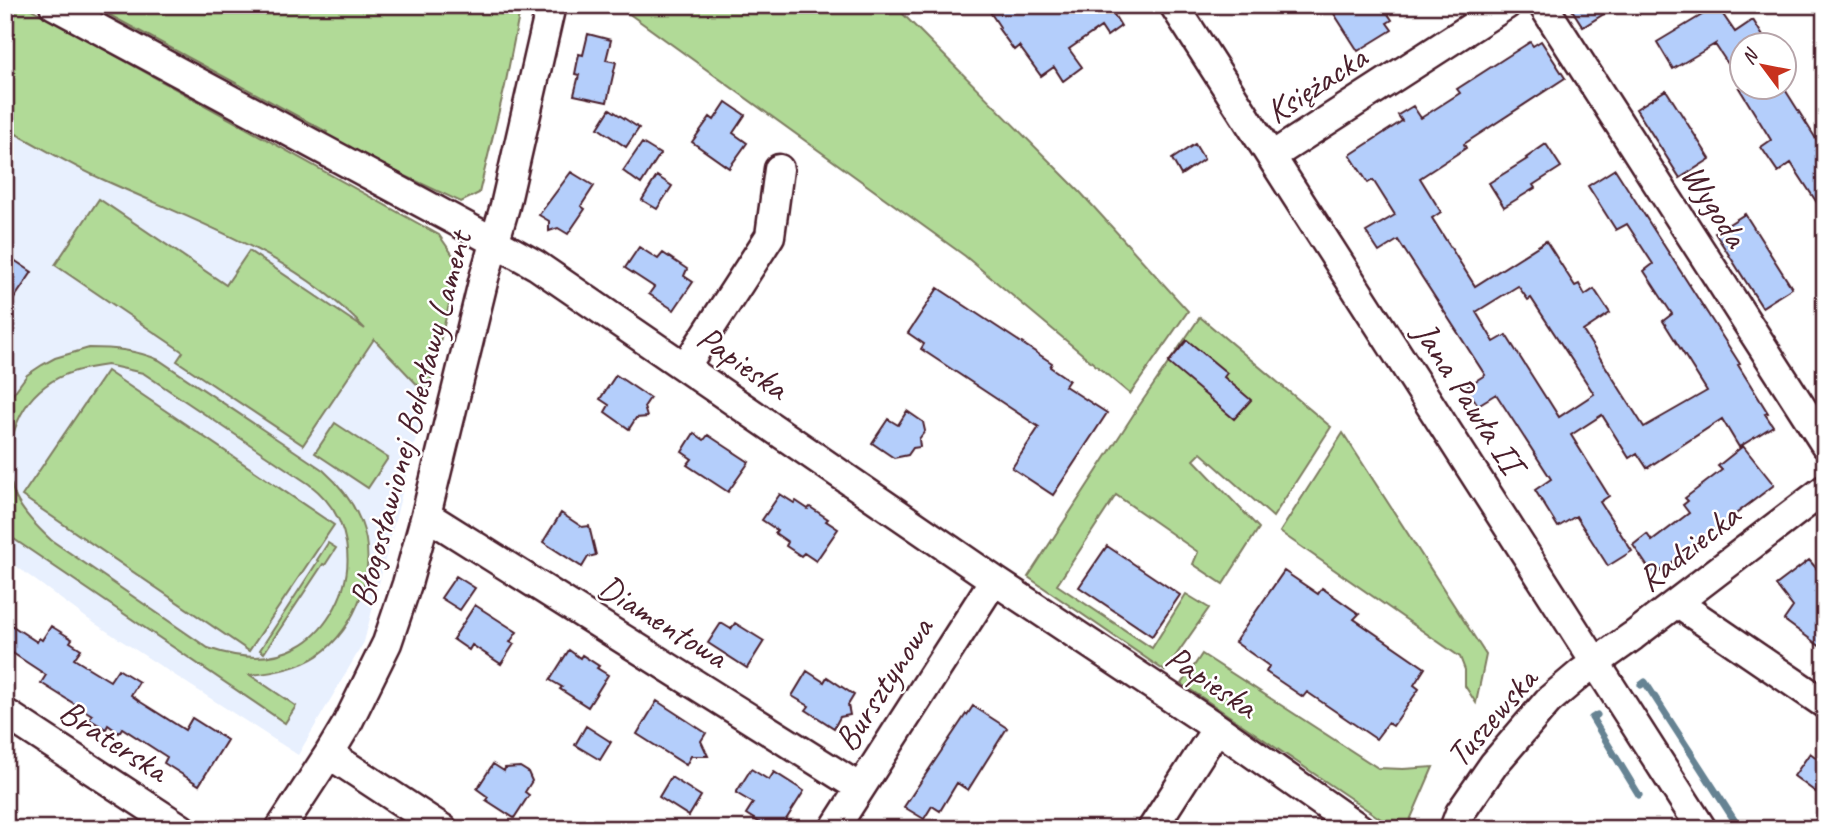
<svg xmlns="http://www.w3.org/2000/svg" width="1830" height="834" font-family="Caveat,sans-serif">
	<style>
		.built { fill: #e8f0fe }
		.green { fill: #b1da97; stroke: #7e7c61; stroke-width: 2; fill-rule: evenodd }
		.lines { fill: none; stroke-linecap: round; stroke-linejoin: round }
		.stream { stroke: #668393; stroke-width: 7 }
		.building { fill: #b4cefb; stroke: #4a1f2b; stroke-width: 2; fill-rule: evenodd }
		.minor-casing { stroke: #4a1f2b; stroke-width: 33 }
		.minor { stroke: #fff; stroke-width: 28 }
		.labels { text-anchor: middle; stroke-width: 5; stroke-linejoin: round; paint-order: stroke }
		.street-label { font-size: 35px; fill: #4a1f2b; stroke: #fff }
	</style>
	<rect width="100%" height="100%" fill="#fff"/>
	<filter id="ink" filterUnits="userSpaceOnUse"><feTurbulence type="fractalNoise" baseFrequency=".0143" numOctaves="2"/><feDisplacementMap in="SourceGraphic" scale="14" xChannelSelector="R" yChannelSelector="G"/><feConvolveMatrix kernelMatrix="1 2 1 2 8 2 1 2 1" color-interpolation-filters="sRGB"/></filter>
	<g filter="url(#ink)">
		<path class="built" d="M5,128l95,50 147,66 42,24 56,41 82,86 -63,247 -66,113 -210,-136 -83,-61z"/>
		<path class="green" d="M5,5h19l415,230 20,29 -32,131 -53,-56 -71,106 -126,-84 6,-9 -128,-87 44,-66 127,86 23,-34 116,78c-69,-74 -171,-108 -261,-149 -34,-15 -66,-35 -99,-52z
			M91,5h430l-16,81 -26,107 -18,9 -137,-64 3,-6z
			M617,5h277l187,188 107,118 -58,83 -165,-138z
			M1200,317l131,110 -58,90 -72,-64 -7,7 65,68 -36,56 -30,-20 5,-12 -82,-57 -59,90 95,63 34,-54 23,14 -44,63 -137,-94 111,-171z
			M89,348c25,0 47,2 70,12l164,110c17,15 30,32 38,52 18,46 -4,107 -44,134 -20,13 -45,17 -67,19l46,31 -11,17 -280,-190v-128l22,-30 15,-10 13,-7zM107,365l36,8 166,111c42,32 50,85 22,130 -8,13 -20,26 -34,33 -28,15 -60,11 -89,1l-157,-108c-13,-12 -27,-26 -35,-42 -16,-37 -3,-88 29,-112 18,-14 40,-18 62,-21z
			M107,371l227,154 -85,126 -227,-155z
			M335,423l53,35 -20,30 -53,-35z
			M1343,433l143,222 -10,48 -11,-17v-16l-5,-13 -180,-125z
			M328,543l8,5 -11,17 -2,-1 -59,89 -4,-3 58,-89 -1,-1z
			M1202,654l176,114 25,1 30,-2 -25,58 -14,3 -212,-144z"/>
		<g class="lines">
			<path class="stream" d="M1641,685l4,-3 95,147
				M1597,715l-5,3 47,77"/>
		</g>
		<path class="building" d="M1000,5h108l13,21 -14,10 -6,-9 -32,22 13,18 -19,14 -9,-14 -13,9 -22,-30 -5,4 -16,-22 2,-1 -10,-15z
			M1344,5h38l10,15 -5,3 5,7 -34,21 -25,-39z
			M1569,5h49l-35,22z
			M1717,6l18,26 18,-12 16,26h-27v9l-14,9 -12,-18h-2l1,-2 -42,25 -16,-27z
			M588,34l23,6 -5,20 10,2 -9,40 -33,-7 5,-20 -4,-1 4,-20 4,1z
			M1541,41l24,37 -101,66 2,4 -46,30 21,34 -9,6 43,68 71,-45 29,45 4,-2 6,11 9,-6 16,24 -27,18 61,96 63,-36 -44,-70 9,-7 -28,-43 9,-7 -26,-40 -11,6 -28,-44 27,-17 125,195 -2,1 30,48 -3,1 8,12 -34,21 -17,-28 -75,49 -10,-15 -8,5 -27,-43 -31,20 38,61 -9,6 32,49 -24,15 -32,-50 -18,11 -23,-37 16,-11 -55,-85 -18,11 -12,-18 19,-12 -87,-135 -19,12 -13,-20 29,-17 -22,-35 -5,3 -18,-28 52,-34 -4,-6 15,-9 8,12 39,-25 -3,-4 73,-47 3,4zM1518,286l10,14 3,-2 63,96 -35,23 -12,-19h-1l-40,-63 -12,7 -18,-30z
			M1739,88h45l34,54 7,-4v77l-34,-52 -13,9 -17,-25 10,-7z
			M1666,90l44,69 -30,19 -44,-69z
			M726,102l19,13 -12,18 14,10 -18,25 -37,-26 18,-25 4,3z
			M610,109l29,19 -13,19 -28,-19z
			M642,143l18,11 -19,30 -18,-13z
			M1195,144l9,15 -23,16 -9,-16z
			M1546,144l15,23 -28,18 2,3 -31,19 -15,-24 38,-24 -1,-1z
			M571,172l23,14 -13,20 4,3 -17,25 -10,-6 -9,3v-10l-10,-6z
			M657,176l15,10 -15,23 -15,-9z
			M1745,214l47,74 -30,19 -47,-74z
			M639,247l19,12 5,-6 24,16 -3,7 9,6 -19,28 -25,-16 5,-7 -29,-19z
			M5,254l27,18 -27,40z
			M938,288l114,75 -2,4 19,13 -4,6 42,27 -54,82 -41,-27 27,-41 -118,-78 3,-5 -16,-11z
			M1187,340l40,33 -3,4 27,23 -17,19 -66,-56z
			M616,375l34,23 -6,9 3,10 -11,1 -7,11 -24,-17 4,-7 -9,-6z
			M907,411l16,11 2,9 -6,8 1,8 -7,1 -5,7 -14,3 -22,-15 16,-24 10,6z
			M694,433l10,7 4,-5 41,27 -21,30 -41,-27 5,-6 -10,-7z
			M1743,446l31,39 -120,91 -21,-31 14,-11 5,7 37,-28 -6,-8 5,-4 -3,-3 37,-28 -4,-4z
			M780,494l14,9 2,-2 12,8 2,-2 18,12 -2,2 12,8 -22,32 -12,-8 -3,3 -15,-10 2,-4 -13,-9 2,-3 -15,-10z
			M561,513l21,14 7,-1 7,29 -8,2 -6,10 -39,-25z
			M1107,546l73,49 -28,41 -73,-49z
			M1809,560l16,18v72l-41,-30 9,-13 -17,-22z
			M1284,571l34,23 4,-6 37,26 -5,5 71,49 -11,17 5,4 -26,37 -5,-3 -12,16 -69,-47 -4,5 -37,-25 3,-6 -34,-24z
			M456,576l19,12 -15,22 -19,-12z
			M475,605l42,27 -7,10 4,2 -13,20 -29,-19 -3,5 -16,-11z
			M5,621l32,21 2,-4 3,2 9,-14 21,13 -2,3 11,7 -7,10 36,22 8,-12 21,13 -8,13 8,6 46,29 7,-12 35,22 -28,45 -35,-22 3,-6 -45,-29 -3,5 -11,-8 -2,4 -17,-10 3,-4 -51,-32 5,-8 -41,-27z
			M721,623l10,6 4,-6 29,18 -17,27 -39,-25z
			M569,650l11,8 2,-3 17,11 -2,2 11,7 -20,32 -28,-18 2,-2 -12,-7z
			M807,671l17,11 3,-5 27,18 -6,10 2,10 -10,2 -6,11 -28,-18 3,-4 -17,-10z
			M657,701l49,32 -5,8 7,15h-17l-5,9 -49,-31z
			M973,706l34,22 -39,62 -11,-7 -17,28 -8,-5 -8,13 -20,-12 62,-93 1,1z
			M586,726l25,16 -11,18 -25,-15z
			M1810,753l15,11v35l-31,-23z
			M493,764l11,7 1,-3 15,-1 8,5 4,9 -7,11 4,3 -15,23 -28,-18 2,-3 -11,-8z
			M751,769l18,11 5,-8 30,19 -24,38h-10l-24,-15 7,-11 -17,-10z
			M671,777l30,19 -12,20 -30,-19z"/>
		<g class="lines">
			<defs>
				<path id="minor" d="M54,5l441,237 41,23 458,315 223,148 143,101
					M1174,5l528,824
					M1543,5l282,439
					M1272,156l234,-151
					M685,367l85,-131 9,-67
					M426,515l434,273
					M1677,603l148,101
					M5,713l177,116
					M329,754l114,75
					M280,829l49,-75 18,-30 40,-81 20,-59 19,-69 58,-237 21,-72 46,-201
					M834,829l160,-249
					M1152,829l65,-101
					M1454,829l6,-16 34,-49 54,-63 33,-28 52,-37 192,-147"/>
			</defs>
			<use href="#minor" class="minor-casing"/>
			<use href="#minor" class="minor"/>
		</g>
	</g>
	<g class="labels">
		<g class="street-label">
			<text transform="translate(1316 84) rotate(-33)" y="12">Księżacka</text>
			<text transform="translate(1715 205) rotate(57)" y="12">Wygoda</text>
			<text transform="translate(743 362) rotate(35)" y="12">Papieska</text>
			<text transform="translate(1469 397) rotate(57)" y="12">Jana Pawła II</text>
			<text transform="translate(410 419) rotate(-75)" y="12">Błogosławionej Bolesławy Lament</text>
			<text transform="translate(1688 547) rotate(-38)" y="12">Radziecka</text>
			<text transform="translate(663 621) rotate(32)" y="12">Diamentowa</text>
			<text transform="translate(1212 681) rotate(34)" y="12">Papieska</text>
			<text transform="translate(883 684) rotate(-57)" y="12">Bursztynowa</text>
			<text transform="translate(1491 717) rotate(-49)" y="12">Tuszewska</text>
			<text transform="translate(114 740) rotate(33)" y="12">Braterska</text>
		</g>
	</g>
	<rect width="1830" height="834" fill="none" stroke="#fff" stroke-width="28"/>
	<rect x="14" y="14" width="1802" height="806" fill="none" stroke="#4a1f2b" stroke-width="2.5" filter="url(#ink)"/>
	<g transform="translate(1763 66) rotate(302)"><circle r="33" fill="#ffffff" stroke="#b7a5aa" stroke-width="2"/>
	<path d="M0-5L12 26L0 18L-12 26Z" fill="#c8321e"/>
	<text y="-10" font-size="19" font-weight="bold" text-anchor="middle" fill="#4a1f2b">N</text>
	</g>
</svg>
